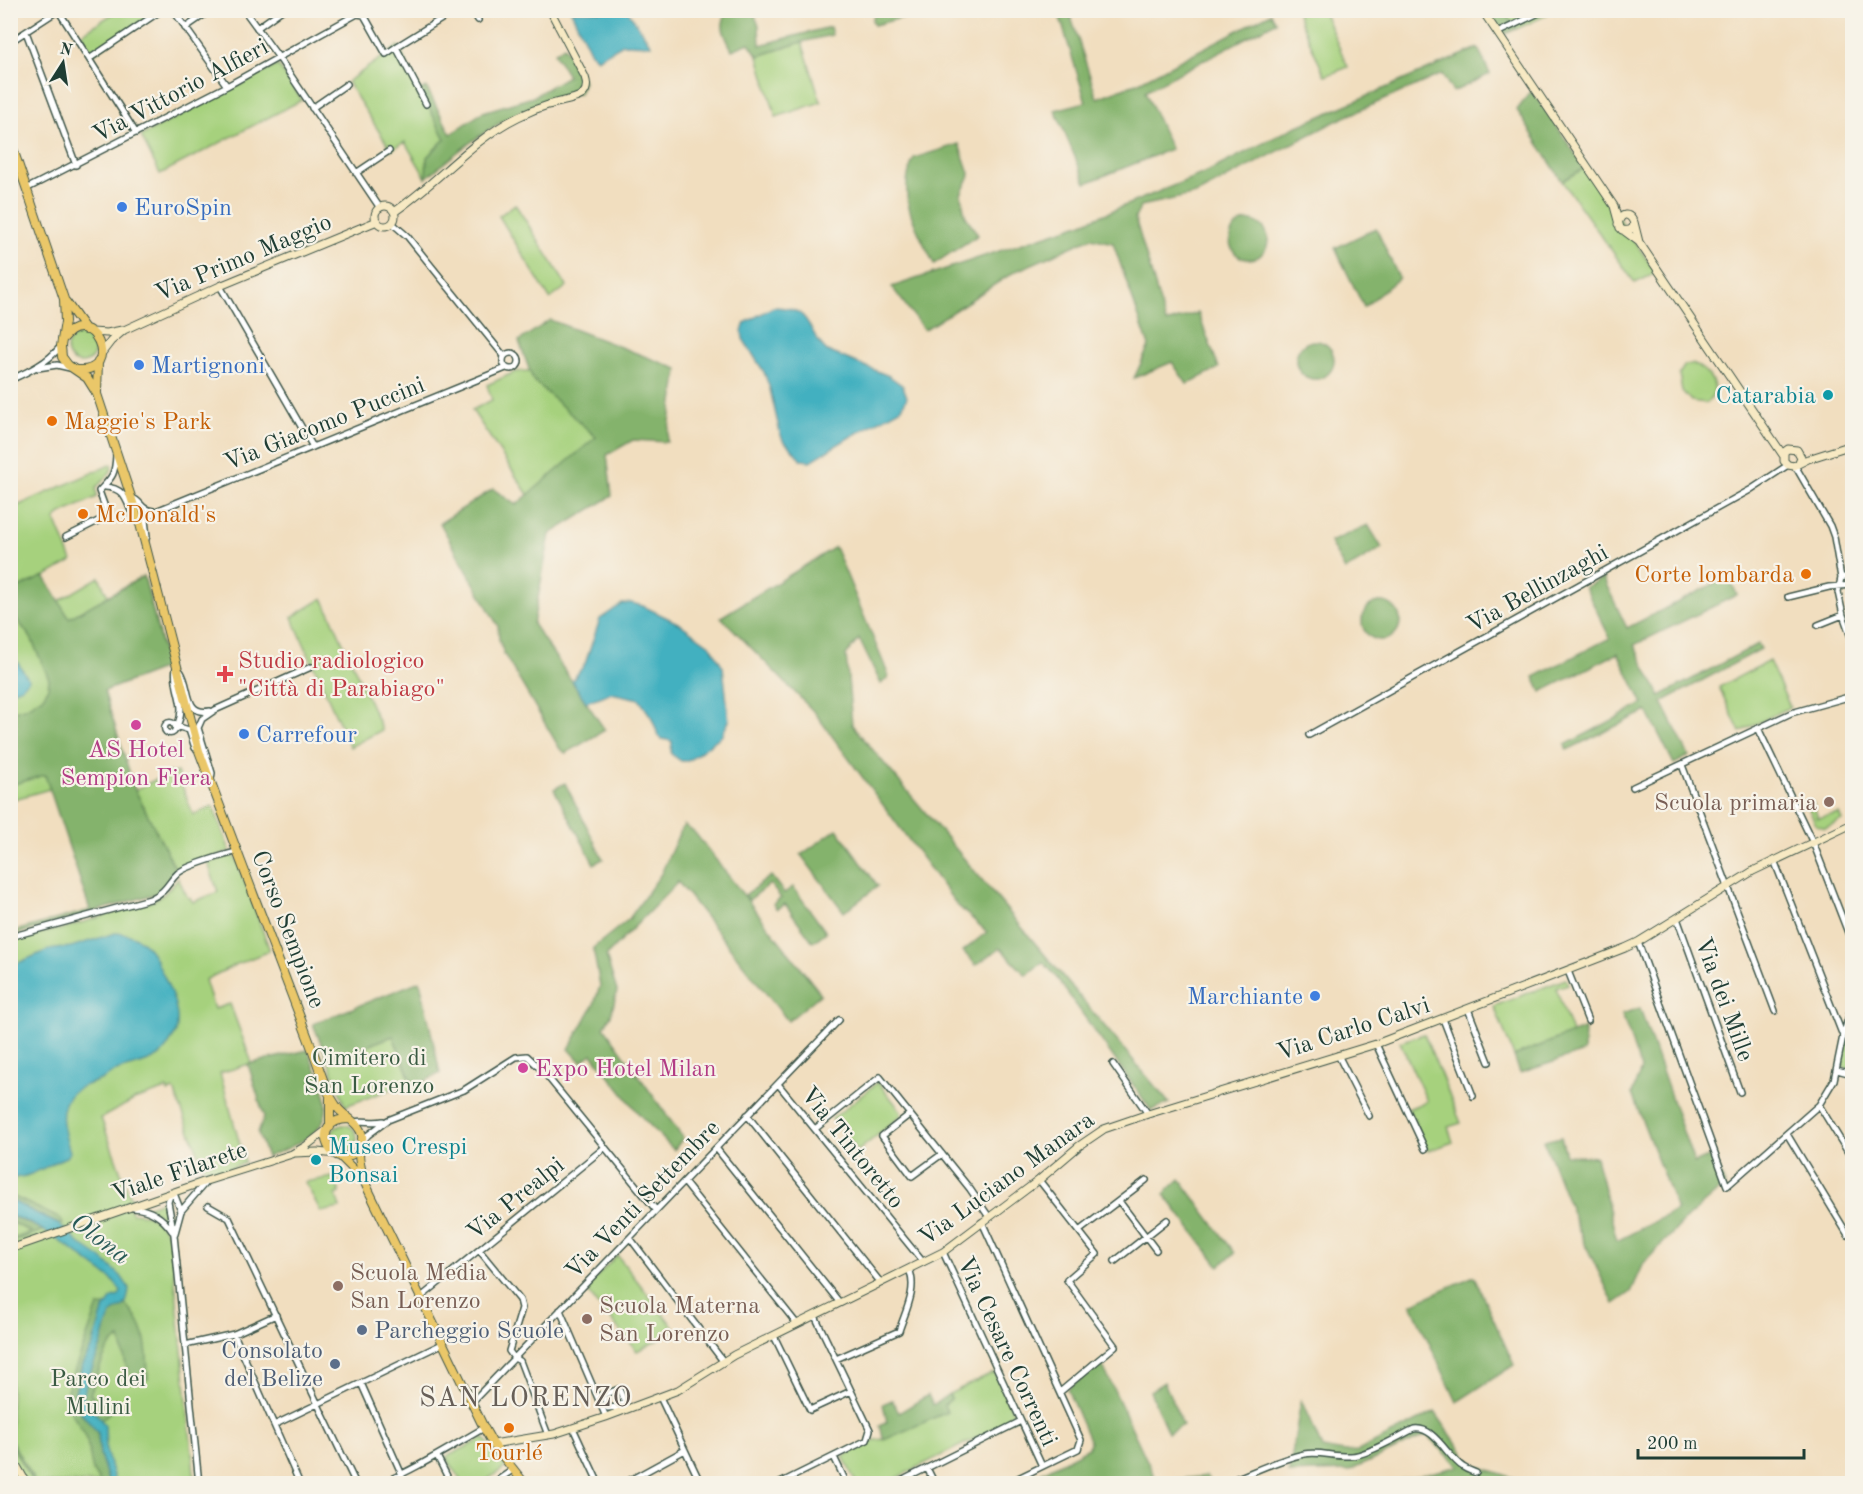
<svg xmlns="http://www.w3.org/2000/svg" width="1863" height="1494" font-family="'Old Standard TT',serif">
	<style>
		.green { fill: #a6d17d; stroke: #628758; stroke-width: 1.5 }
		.forest { fill: #84b36c; stroke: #527850; stroke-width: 1.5 }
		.water { fill: #43b0c0; stroke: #31767a; stroke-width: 1.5 }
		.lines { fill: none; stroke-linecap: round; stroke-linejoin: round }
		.street-casing { stroke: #3e5549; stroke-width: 8 }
		.secondary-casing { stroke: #3e5549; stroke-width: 9 }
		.primary-casing { stroke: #3e5549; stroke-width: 10 }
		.street { stroke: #fff; stroke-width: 5 }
		.secondary { stroke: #f7e9c3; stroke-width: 7 }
		.primary { stroke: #eac769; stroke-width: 8 }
		.shop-dot { fill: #3f7fe0; stroke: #f7f3e8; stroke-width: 2 }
		.culture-dot { fill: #0f9aa8; stroke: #f7f3e8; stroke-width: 2 }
		.food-dot { fill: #e8710a; stroke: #f7f3e8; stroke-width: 2 }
		.health-dot { fill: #e0444e; stroke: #f7f3e8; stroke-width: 2 }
		.hotel-dot { fill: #d1479c; stroke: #f7f3e8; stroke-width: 2 }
		.education-dot { fill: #8d6e63; stroke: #f7f3e8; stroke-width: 2 }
		.service-dot { fill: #5c6f8a; stroke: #f7f3e8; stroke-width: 2 }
		.labels { text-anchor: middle; stroke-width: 4.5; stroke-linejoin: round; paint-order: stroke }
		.street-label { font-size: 24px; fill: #1f3d34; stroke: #f7f3e8 }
		.shop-label { font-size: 24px; fill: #366cbe; stroke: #f7f3e8; text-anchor: start }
		.culture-label { font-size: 24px; fill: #0d838f; stroke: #f7f3e8; text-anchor: end }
		.food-label { font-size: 24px; fill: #c56008; stroke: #f7f3e8; text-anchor: start }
		.health-label { font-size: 24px; fill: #be3a42; stroke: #f7f3e8; text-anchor: start }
		.hotel-label { font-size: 24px; fill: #b23c85; stroke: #f7f3e8 }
		.education-label { font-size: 24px; fill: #785e54; stroke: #f7f3e8; text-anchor: start }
		.park-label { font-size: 24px; fill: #3a5b43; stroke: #f7f3e8 }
		.service-label { font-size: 24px; fill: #4e5e75; stroke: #f7f3e8; text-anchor: start }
		.water-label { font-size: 26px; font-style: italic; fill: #285a57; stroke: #f7f3e8 }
		.quarter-label { font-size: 27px; letter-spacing: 1.5px; fill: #675f58; stroke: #f7f3e8 }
	</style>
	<rect width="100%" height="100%" fill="#f7f3e8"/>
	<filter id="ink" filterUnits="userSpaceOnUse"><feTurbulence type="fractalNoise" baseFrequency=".0167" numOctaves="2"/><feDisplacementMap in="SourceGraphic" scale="12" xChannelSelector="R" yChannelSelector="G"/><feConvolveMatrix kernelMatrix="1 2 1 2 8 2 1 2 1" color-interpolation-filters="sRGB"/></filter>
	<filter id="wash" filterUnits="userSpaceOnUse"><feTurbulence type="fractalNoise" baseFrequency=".008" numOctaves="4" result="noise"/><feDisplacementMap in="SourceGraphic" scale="24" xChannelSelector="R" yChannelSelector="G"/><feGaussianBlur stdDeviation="1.35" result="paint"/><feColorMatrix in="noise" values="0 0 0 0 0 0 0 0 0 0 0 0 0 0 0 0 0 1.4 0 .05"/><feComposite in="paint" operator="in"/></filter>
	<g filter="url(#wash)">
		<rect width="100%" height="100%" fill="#f1debf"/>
		<path class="green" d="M117,11h40l-65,44 -11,-21z
			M1303,11h20l25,56 -23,9 -28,-63z
			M1503,11h42l2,4 -31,14z
			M802,42l19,60 -45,15 -18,-61z
			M398,46l47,93 -18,18 -1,21 -21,-36 -14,8 -44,-68z
			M278,65l24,35 -142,74 -19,-38z
			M1585,168l71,105 -21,10 -73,-102z
			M515,204l52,82 -17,13 -51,-83z
			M67 349a14 14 0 1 1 28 0a14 14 0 1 1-28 0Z
			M1692,364c17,5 32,27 14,39l-15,-2 -9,-10 -3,-17 6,-9z
			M525,371h5l3,9 64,57 -68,59 -57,-86 20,-10 -5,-15 28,-13z
			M112,464c1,11 -10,16 -16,24l1,9 -36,17 -6,5 17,42 -28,16 15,24 40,-24 9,19 36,-20 23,89v2l-63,24 -12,7 28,71 -109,31 -1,-307 7,13z
			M323,598l59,132 -32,17 -58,-130z
			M1769,661l21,46 -50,25 -21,-45z
			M170,772l1,2 6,-2 16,43 20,-9 17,45 -54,19 -41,-80z
			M1813,803l5,15 21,-5 3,7 -17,8 -9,-3 -9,-20z
			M231,855l4,2 2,4 32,87v3l-32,13 -32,16 9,29 16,-5 22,59 -32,10 25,90 -38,13 -33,-86 -6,2 -1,-3 -33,11 -33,18 27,74 5,8 -7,2 6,11c20,0 30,10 39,27l24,243h-184l-1,-543 51,-11 92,-28 11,-7 14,-16 10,20h2l3,4 25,-10 -10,-29z
			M1566,979l2,5 -12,4 16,45 -58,23 -20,-50z
			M1852,1020v50l-10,-3 5,-30z
			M1424,1034l37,89 -13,4 5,15 -25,9 -20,-42 19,-8 -27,-59z
			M393,1036l18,46 -66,24 -17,-46z
			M878,1082l23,29v5l-43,35 -26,-32z
			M331 1138a13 13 0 1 1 26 0a13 13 0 1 1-26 0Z
			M333,1177l1,3h2l4,13 -4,2 4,13 -19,4 -16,-30z
			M165,1200l3,23 -16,-13 -6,-3z
			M617,1255l58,74 -15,10 -23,12 -37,-45h-2l-12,-18z
			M994,1372l22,46 -130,65h-30l-13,-27 33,-16 8,-1 63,-27 -3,-7 7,-6 -2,-5z
			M484,1438l22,29 -24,16h-20l-16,-26z"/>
		<path class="forest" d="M759,10l-4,6 4,10 1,19 70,-18 2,8 -30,7 -44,14 -9,-13 -17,7c-7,-15 -15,-25 -3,-39z
			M880,10h49v1l-55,14 -2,-5 3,-8z
			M1058,11h11l28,87 42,-16 132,-69 5,9 -131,69 26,58 -85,34 -31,-73 31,-8z
			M1486,11h17l13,18 -14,6z
			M564,46l18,30 2,6 -5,11c-24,7 -48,14 -70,25 -30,16 -57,38 -83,60l1,-21 18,-18 -25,-49 6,-3 25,47 32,-22 50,-15 35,-21 -14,-23z
			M1478,48l12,26 -37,18 -11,-18 -106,47 -140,73 -55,12 -6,12 31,105 32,-10 21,55 -32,16 -15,-22 -38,16 15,-32 -36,-103 -22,-5 -77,34 -90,58 -32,-43 188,-63 129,-53 84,-43z
			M1532,90l53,78 -23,13 -45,-71z
			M959,144l11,32 -9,18 4,21 13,20 -44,29c-17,-35 -39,-67 -20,-106z
			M1230 240a19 19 0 1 1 38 0a19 19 0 1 1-38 0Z
			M1376,228l23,50 -35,29 -29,-59z
			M550,320l128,49 -11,73 -34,-2 -26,15 5,41 -62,38 -17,90 72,106 -39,23 -6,-4 -56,-95 -5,-15 -1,-13 -58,-103 53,-34 23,16 80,-68 -63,-57 -14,-39z
			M1296 360a19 19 0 1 1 38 0a19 19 0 1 1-38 0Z
			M1368,525l14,23 -37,22 -15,-28z
			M835,547l54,129 -8,8 -22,-45 -13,16 6,70 317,378 -18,7 -97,-136 -11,-12 -17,13 -26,-27 -24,17 -13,-14 24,-19 -30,-27 -142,-192 -94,-96z
			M44,576l25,42 75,-42 23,91 -63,24 31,99 41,80 -18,23 -147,43v-4l79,-22 -45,-135 -34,10v-73l16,-5 17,-11 4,-9 1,-8 -18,-41 -20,-26 -1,-20z
			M1729,576l8,19 -103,50 26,51 98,-52 3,5 -99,53 27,54 -15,8 -27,-53 -80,39 -2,-5 78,-41 -25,-51 -77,39 -7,-15 76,-39 -25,-51 18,-9 24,50z
			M1362 621a19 19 0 1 1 38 0a19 19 0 1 1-38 0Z
			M565,783l38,76 -9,5 -40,-75z
			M684,825l11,8 126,161 -33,27 -110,-139 -72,74 11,35 -6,24 -7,12 79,111 -9,12 -35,-36 -47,-60 -11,8 -12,-13 25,-45 6,-18 -7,-38 36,-29 32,-45 16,-36z
			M837,829l41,57 -34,26 -43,-57z
			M771,876l13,17 9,-6 33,45 -13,10 -28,-38 -8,5 -4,-5 8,-6 -11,-14 -21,16 -4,-5z
			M420,981l20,92 -26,14 -21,-51 -65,24 -15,-36z
			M1640,1008l54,155 19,-8 12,30 -38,33 -43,45 -13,29 -17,12 -35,-73 -35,-90 17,-4 5,18 30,2 21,84 60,-31 -45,-116 9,-25 -19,-55z
			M1585,1028l-1,24 -64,21 -6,-17z
			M308,1050c6,16 15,33 18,49 6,35 -35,48 -59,58l-9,-24 6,-17 -16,-52z
			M1180,1179l55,74 -16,13 -55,-72z
			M10,1195l51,24 2,4 -3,2 -45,-22 -4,-3z
			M11,1216l33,14 -33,13v-3l20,-8 -20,-10z
			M1474,1276l40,89 -57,37 -46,-98z
			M124,1303c24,23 23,45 24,76l-19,-1 -9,-40c-16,6 -23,41 -30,56l22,16 -12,11 -18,-21 -1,-6 13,-39 1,-19 -2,9 -11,20 -7,28 6,20 10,9 7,12 2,20 9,29h-9l-7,-12 -7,-35 -17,-27 -2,-18 31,-85 17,1z
			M1101,1362l56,120 49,-6 5,7 -191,1 69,-36 1,-6 -23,-53z
			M1164,1382l19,43 -15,8 -18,-42z
			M949,1394l2,5 -7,6 3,7 -63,28 -4,-14 7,-4 -4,-18 9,-4 7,13 29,-18 5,10z
			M1301,1400l21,48 22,4 14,-1 77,-39 36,52 52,17 15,2h-149l70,-17 -33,-31 -77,36 -60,2z
			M10,1438l25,44 2,1h-4l-22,-38z"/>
		<path class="water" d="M571,11h57l23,34 -28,-1 -26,15 -6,-6z
			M773,307c42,1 30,21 54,44l62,25 14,10 4,11 -5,11 -52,29 -39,24 -10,-1 -8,-10 -10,-10 -3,-7 -10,-44 -6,-17 -21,-33 -1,-8 3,-8z
			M631,603l12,3 37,18 31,22 12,21 6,54 -8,15 -33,25h-7l-10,-7 1,-13 -10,-2 -4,-4 -6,-17 -13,-19 -28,-6 -25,9 -14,-21 13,-17 15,-45 22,-15z
			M10,651l19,29 -7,7 -11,4z
			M115,933c19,0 31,8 40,25 10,21 27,49 21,74 -1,4 -5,8 -7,12 -3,5 -6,10 -12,13 -13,8 -29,9 -43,15 -4,2 -7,5 -11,7 -11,5 -26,7 -33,16 -14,17 -5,39 0,57l-2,4c-19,8 -36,22 -57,22v-212l37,-16 23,-3z
			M10,1200l50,25 19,18 22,15 20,18 8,12c-2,28 -13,15 -19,29 -5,9 -6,21 -10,31 -6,17 -14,31 -17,49l5,9 10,10 7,9 1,25 9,33h-6l-9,-29 -2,-21 -21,-26 -2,-14 7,-28 11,-20 10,-34 9,-13 7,-2 2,-4c-8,-15 -21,-21 -34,-31 -24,-18 -47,-36 -76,-45z"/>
	</g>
	<g filter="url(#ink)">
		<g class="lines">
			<defs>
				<path id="street" d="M58,10l78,123
					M173,10l54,76
					M244,10l35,48 101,150
					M472,10l6,10
					M185,28l26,-18
					M257,28l25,-18
					M26,32l50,133
					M1497,33l48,-23
					M10,42l49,-32
					M89,59l73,-49
					M426,104l-30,-57 60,-37
					M312,108l35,-24
					M356,173l33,-22
					M26,189l201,-103 130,-72 7,1 22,39 10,-7
					M392,223l15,13 97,120
					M220,286l93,161
					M503 361a8 8 0 1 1 16 0a8 8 0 1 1-16 0Z
					M38,368l19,-3 13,3
					M10,380c20,-9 37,-17 51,-34
					M1793,466l4,3 33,57 4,11 7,41 -3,14 5,23 9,25
					M105,487c24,1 21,20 32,35
					M132,498c10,3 8,12 22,13
					M66,537l36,-18 3,-4 1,-5 -7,-19c13,-14 16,-15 17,-36
					M145,542l2,-6 -2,-16 11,-9 350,-143
					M1841,578l11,-3
					M1788,597l41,-10 23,-2
					M1818,625l25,-10
					M181,672c10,16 3,44 29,39
					M164.5 728a5.5 5.5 0 1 1 11 0a5.5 5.5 0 1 1-11 0Z
					M173,724h5c9,-22 -6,-35 -2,-57
					M1758,728l56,117 38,98
					M175,730l4,-3 10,3 6,18
					M1309,735l441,-245 38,-25
					M1682,765l93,246
					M211,779l1,-6 -14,-45 4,-9 13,-9 96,-43
					M1633,787l158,-74 61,-17
					M1774,860l69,176
					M1677,918l63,174
					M10,937l140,-38c18,-8 17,-16 28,-26 11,-9 45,-17 60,-22
					M1638,942l89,244 92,-81 15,-25 9,-44 9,-30
					M1568,971l20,50
					M1468,1009l21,53
					M1443,1019l30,77
					M1376,1044l49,105
					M1338,1055l31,61
					M1113,1064l35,50
					M1837,1070l15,4
					M778,1084l145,178
					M1819,1105l33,54
					M910,1114l-28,22 30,40 30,-22
					M747,1115l134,168
					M354,1122c9,-2 19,1 29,-1
					M815,1129l65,-52 90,112 19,28
					M1787,1134l61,101
					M362,1142l6,-7 20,-15 76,-30 52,-33 11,-1 15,14 114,140
					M716,1148l124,155
					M1039,1180l58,74 -30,26 48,66 -55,46
					M684,1182l113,142
					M1119,1201l37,49
					M208,1206l21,12 127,266
					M133,1208c17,1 29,8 39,23
					M181,1211l-6,-15 -4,-3 -3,9 6,33 25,249
					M982,1222l99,218 -3,9 -72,35
					M1079,1231l67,-51
					M175,1233l6,-22 24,-28
					M630,1238l93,123
					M479,1250l41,50 2,8 -13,43 5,7 6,3 28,74
					M943,1252l99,214
					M1115,1261l52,-41
					M420,1298l184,-150
					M560,1310l46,107
					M234,1334l66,150
					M774,1336l36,74 41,-19
					M185,1345l49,-11 42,-19
					M836,1359l63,-28c6,-19 19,-42 10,-62
					M361,1383l41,92
					M660,1397l41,87
					M471,1403l368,-383
					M616,1407l-8,1 -5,-13 16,-6 6,14 -9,4 1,6
					M274,1425l168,-81
					M573,1428l26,56
					M437,1456l14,28
					M834,1457l13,27
					M927,1468l8,16
					M380,1484c36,-15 69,-36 104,-56
					M492,1484l22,-15
					M623,1484l62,-34
					M778,1484l89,-44 3,-10 -55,-114
					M895,1484l126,-63
					M1221,1484c28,-9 54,-24 83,-30 16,-3 30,3 46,2 16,0 49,-20 64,-27 21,-3 33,28 49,38 4,3 9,4 13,6"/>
				<path id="secondary" d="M1482,10l132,196 6,22 19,14
					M375 216a10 10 0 1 1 20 0a10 10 0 1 1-20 0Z
					M394,212c43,-29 77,-72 124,-95 10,-5 20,-9 30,-12 9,-3 29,-5 35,-11 5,-5 4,-11 2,-17l-35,-67
					M1634,222l5,20 144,213
					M1618,224c7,-25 29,10 4,6
					M92,332l15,1 15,-3
					M101,354l10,-13 13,-11 96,-44 157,-65
					M1799,462l2,-5 -4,-7 -9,-1 -4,3v9l4,4 6,1 14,-7 44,-14
					M295,1153l22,-1 20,2
					M10,1249l196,-68 86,-27 14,-8 22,-17
					M493,1444l61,-10 52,-17 72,-27 56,-35 209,-103 96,-72 40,-34 25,-17 44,-15 228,-70 249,-96 13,-6 115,-71 99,-47
					M10,1454l17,30"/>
				<path id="primary" d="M10,140l54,159 1,23 -4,24 1,11 6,8 19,13 10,16 43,130 59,227 112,295c8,20 13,43 26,61 6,9 18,13 23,23 5,8 0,14 -1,23 0,11 3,21 7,32l118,243 9,16 32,40
					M66,302l20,28
					M63,339c28,-38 62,34 14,31
					M97,392l1,-30
					M349,1119c-45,0 -15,61 11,28
					M330,1127v-29
					M340,1156l22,22"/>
			</defs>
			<use href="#street" class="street-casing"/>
			<use href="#secondary" class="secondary-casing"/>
			<use href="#primary" class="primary-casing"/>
			<use href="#street" class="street"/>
			<use href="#secondary" class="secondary"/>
			<use href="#primary" class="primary"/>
		</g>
	</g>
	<g class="shop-dot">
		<circle cx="122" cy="207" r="6"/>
		<circle cx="139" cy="365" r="6"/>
		<circle cx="244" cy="734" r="6"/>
		<circle cx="1315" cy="996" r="6"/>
	</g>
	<g class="culture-dot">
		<circle cx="1828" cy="395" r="6"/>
		<circle cx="316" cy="1160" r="6"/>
	</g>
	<g class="food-dot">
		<circle cx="52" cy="421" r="6"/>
		<circle cx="83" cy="514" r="6"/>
		<circle cx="1806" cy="574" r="6"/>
		<circle cx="509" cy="1428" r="6"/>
	</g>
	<path class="health-dot" d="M222 665h6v6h6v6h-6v6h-6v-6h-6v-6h6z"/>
	<g class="hotel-dot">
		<circle cx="136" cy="725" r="6"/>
		<circle cx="523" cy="1068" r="6"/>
	</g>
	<g class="education-dot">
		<circle cx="1829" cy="802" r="6"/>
		<circle cx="338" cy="1286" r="6"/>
		<circle cx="587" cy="1319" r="6"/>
	</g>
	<g class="service-dot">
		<circle cx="362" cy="1330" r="6"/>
		<circle cx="335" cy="1364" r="6"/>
	</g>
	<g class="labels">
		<g class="street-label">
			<text transform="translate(180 90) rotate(-28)" y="8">Via Vittorio Alfieri</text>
			<text transform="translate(243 257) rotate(-23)" y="8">Via Primo Maggio</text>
			<text transform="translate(324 423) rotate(-22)" y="8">Via Giacomo Puccini</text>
			<text transform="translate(1537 588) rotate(-29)" y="8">Via Bellinzaghi</text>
			<text transform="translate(289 929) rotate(69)" y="8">Corso Sempione</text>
			<text transform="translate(1725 999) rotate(70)" y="8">Via dei Mille</text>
			<text transform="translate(1353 1028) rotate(-18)" y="8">Via Carlo Calvi</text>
			<text transform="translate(853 1147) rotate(51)" y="8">Via Tintoretto</text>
			<text transform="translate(179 1171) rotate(-19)" y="8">Viale Filarete</text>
			<text transform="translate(1006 1178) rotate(-36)" y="8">Via Luciano Manara</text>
			<text transform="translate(515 1198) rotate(-39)" y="8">Via Prealpi</text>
			<text transform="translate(642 1199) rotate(-46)" y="8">Via Venti Settembre</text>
			<text transform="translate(1008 1351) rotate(65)" y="8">Via Cesare Correnti</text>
		</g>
		<g class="shop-label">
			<text x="134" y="215">EuroSpin</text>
			<text x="151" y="373">Martignoni</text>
			<text x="256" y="742">Carrefour</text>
			<text x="1303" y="1004" text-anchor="end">Marchiante</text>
		</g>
		<g class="culture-label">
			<text x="1816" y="403">Catarabia</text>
			<text x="328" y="1154" text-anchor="start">Museo Crespi<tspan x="328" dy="28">Bonsai</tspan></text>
		</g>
		<g class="food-label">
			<text x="64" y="429">Maggie's Park</text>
			<text x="95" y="522">McDonald's</text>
			<text x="1794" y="582" text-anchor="end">Corte lombarda</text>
			<text x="509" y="1460" text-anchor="middle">Tourlé</text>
		</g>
		<g class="health-label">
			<text x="238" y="668">Studio radiologico<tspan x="238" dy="28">"Città di Parabiago"</tspan></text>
		</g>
		<g class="hotel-label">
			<text x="136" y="757">AS Hotel<tspan x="136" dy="28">Sempion Fiera</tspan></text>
			<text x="535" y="1076" text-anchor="start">Expo Hotel Milan</text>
		</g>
		<g class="education-label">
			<text x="1817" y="810" text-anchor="end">Scuola primaria</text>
			<text x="350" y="1280">Scuola Media<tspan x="350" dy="28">San Lorenzo</tspan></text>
			<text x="599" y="1313">Scuola Materna<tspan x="599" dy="28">San Lorenzo</tspan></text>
		</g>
		<g class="park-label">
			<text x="369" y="1065">Cimitero di<tspan x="369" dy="28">San Lorenzo</tspan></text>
			<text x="98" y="1386">Parco dei<tspan x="98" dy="28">Mulini</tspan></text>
		</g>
		<g class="service-label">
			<text x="374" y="1338">Parcheggio Scuole</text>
			<text x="323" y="1358" text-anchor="end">Consolato<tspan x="323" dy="28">del Belize</tspan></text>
		</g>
		<g class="water-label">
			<text transform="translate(101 1238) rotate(37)" y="9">Olona</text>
		</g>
		<g class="quarter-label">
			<text x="526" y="1406">SAN LORENZO</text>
		</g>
	</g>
	<rect width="1863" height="1494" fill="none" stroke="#f7f3e8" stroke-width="36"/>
	<g transform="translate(63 63) rotate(12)" stroke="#f7f3e8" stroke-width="4.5" paint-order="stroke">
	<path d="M0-4.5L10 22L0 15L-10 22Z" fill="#1f3d34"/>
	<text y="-9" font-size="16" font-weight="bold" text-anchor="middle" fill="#1f3d34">N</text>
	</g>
	<path d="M1638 1449v9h166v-9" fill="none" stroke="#1f3d34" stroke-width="3"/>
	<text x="1647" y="1449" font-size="18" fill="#1f3d34" stroke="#f7f3e8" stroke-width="4.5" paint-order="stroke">200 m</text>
</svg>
